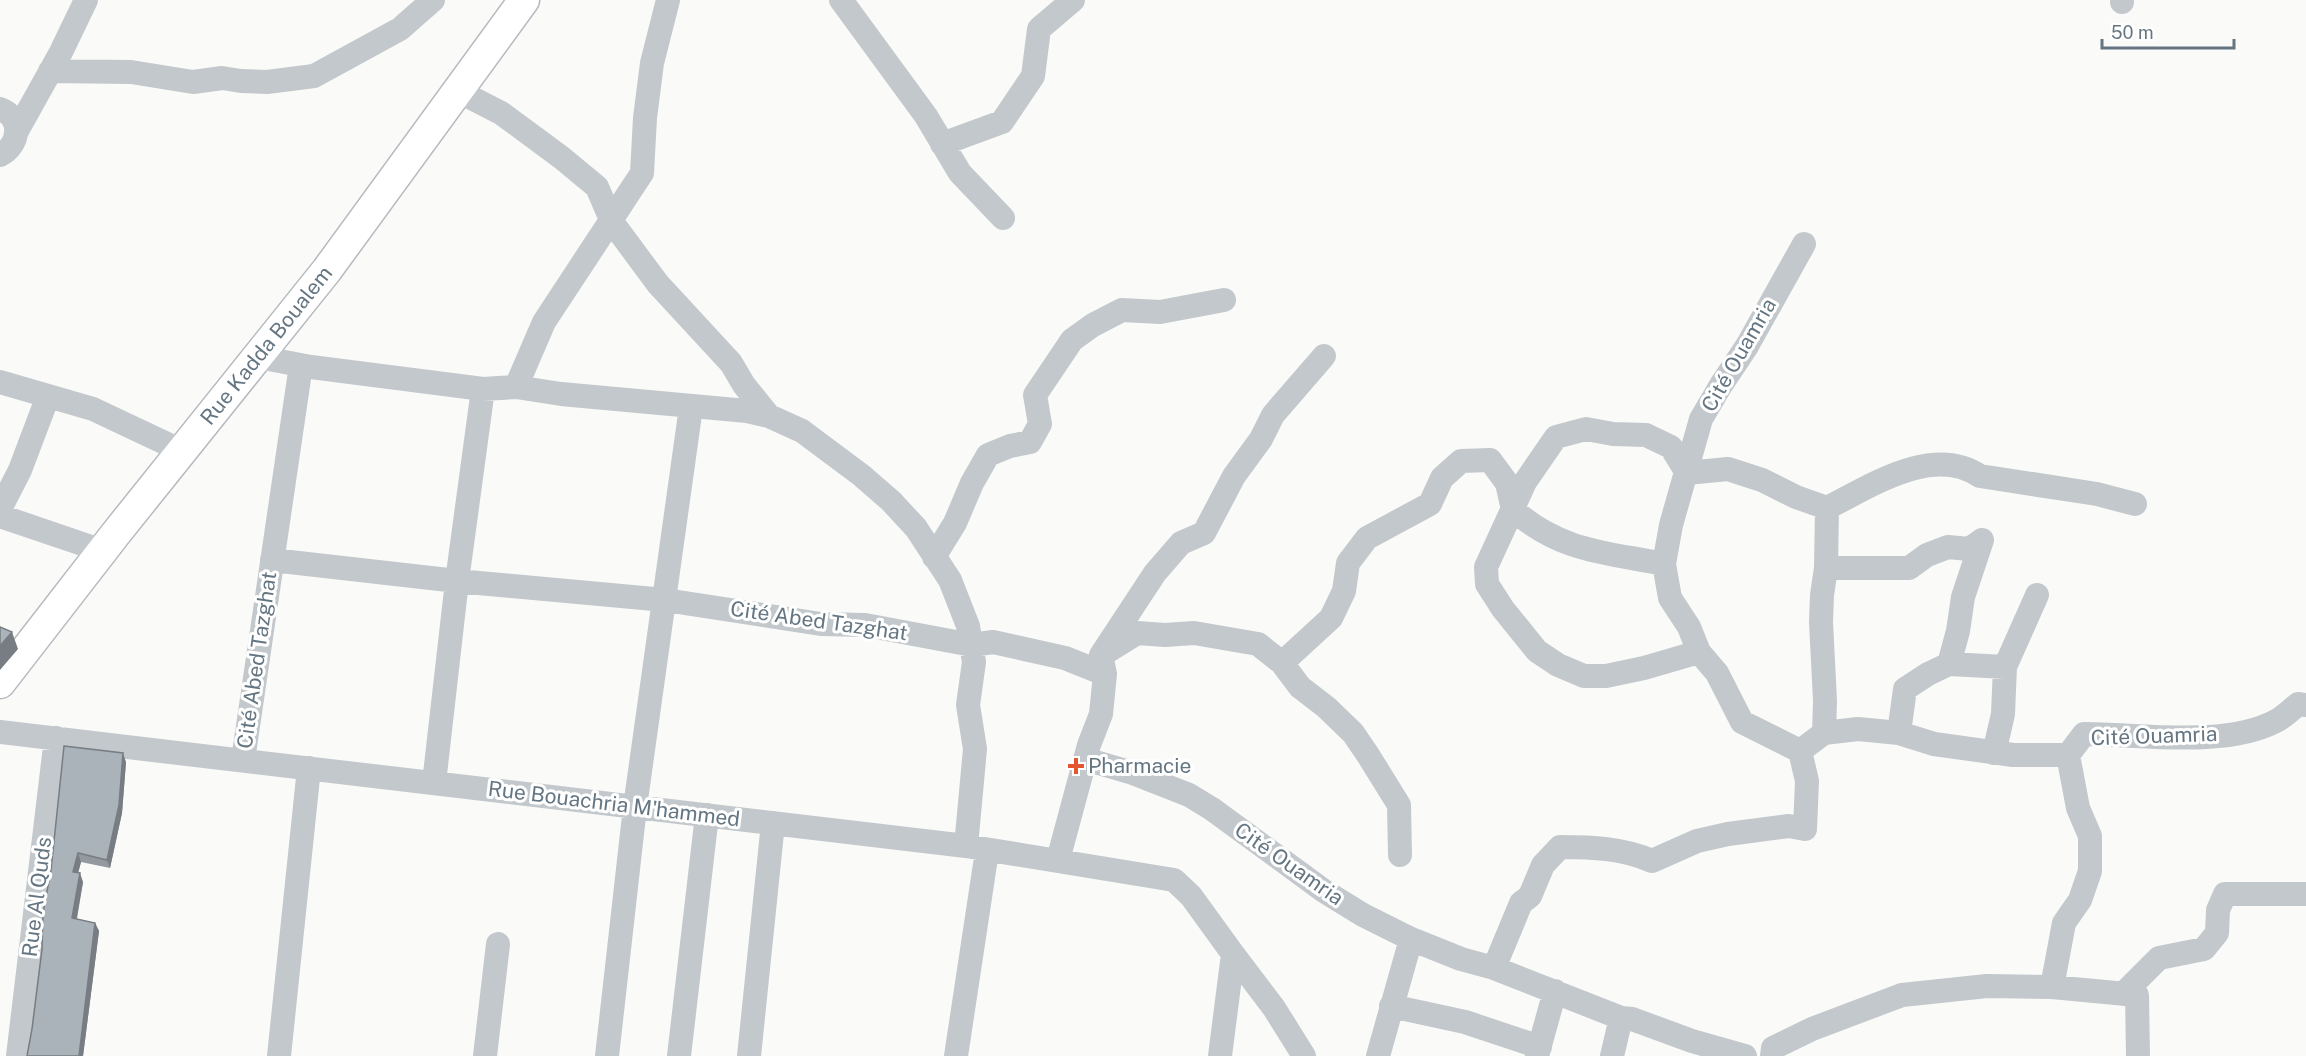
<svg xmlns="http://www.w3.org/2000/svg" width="2306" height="1056" font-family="'Public Sans',sans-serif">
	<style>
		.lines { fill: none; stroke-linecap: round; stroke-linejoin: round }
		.major-casing { stroke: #b5babe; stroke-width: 33 }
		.minor { stroke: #c3c8cc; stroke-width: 24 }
		.major { stroke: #fff; stroke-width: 30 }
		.wall { fill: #929a9f }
		.shaded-wall { fill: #777d82 }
		.building { fill: #aab3b9; stroke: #777d82; stroke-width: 1.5 }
		.poi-dot { fill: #e4572e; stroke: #fff; stroke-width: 2 }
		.labels { text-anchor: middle; stroke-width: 6; stroke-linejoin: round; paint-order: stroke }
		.street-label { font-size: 21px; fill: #657683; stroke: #fff }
		.poi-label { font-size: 21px; fill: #657683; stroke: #fff; text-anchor: start }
	</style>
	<rect width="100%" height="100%" fill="#fafaf8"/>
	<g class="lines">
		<defs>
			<g id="major">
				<path id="s1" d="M0,683l117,-151 210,-262 197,-270"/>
			</g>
		</defs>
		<use href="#major" class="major-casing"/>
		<path class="minor" d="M841,0l85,116 34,57 43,45
			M2122,2v-2
			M50,71l81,1 62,10 29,-4 19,3 26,1 47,-6 86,-47 33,-29
			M458,91l43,22 61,45 35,29 15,35 46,62 73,79 13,22 25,31
			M0,109c23,8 20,36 0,46
			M17,131l44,-79 25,-52
			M942,144l60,-22 31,-46 6,-47 34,-29
			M258,357l53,10 172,22 33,-2 45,7 186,17 22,5 33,15 59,44 30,26 25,27 34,52 18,46 6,36 -6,43 7,44 -9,97
			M0,382l93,27 89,42
			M516,387l28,-65 98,-149 3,-55 7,-55 16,-63
			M0,509l20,-39 28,-74
			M1513,510c49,42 91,42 151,54
			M0,516l103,35
			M934,557l21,-34 17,-40 16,-28 22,-9 20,-4 10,-18 -5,-29 37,-55 21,-15 29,-15 38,2 64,-12
			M272,560l185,21 208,19 156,24 44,1 107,20 21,-3 72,16 40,16
			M1826,568h83l18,-13 21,-8 21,2 13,-9
			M1108,651l29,-18 28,2 29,-2 64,11 24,19 18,24 26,20 27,26 15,22 31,50 1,50
			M1699,652l-55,16 -38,8h-22l-26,-11 -21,-14 -34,-42 -16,-25 -1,-17 39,-85 31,-45 30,-8 27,5 33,1 25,12 16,26 41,-4 34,11 34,17 31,11c44,-22 106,-64 153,-32l117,18 38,10
			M1282,663l49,-45 13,-27 4,-28 19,-25 63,-34 12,-26 19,-17 29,-1 17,23 6,27
			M1949,664l9,-33 5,-34 19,-57
			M0,732l966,114 208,34 17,16 42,58 -13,102
			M1824,733l1,-32 -4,-79 1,-27 4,-27 1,-60
			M1899,733l6,-44 23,-15 21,-10 56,3
			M1800,751l-58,-29 -25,-49 -18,-21 -10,-25 -19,-29 -6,-34 7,-39 30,-106 20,-34 26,-39 57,-102
			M1800,751l24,-18 34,-4 41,4 35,11 79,11h55l16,-21c56,0 142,14 192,-13 8,-4 15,-11 22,-17l8,1
			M1994,753l9,-39 2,-47 32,-72
			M1085,759l48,14 56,22 23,14 112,82 39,24 48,24 50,20 33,9 127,50 11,1 60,22 53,15
			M243,760l58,-395
			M434,783l23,-202 26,-192
			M1058,860l31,-115 12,-31 4,-40 -4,-19 54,-82 26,-30 23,-10 30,-57 27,-37 12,-24 51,-59
			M1233,954l41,54 30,48
			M1494,968l27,-65 9,-7 13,-31 17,-18c31,0 63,1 92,14l45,-20 31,-7 61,-8 16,3 2,-48 -7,-30
			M2052,987l12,-64 16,-23 10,-29v-35l-12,-28 -10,-53
			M2123,994l36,-36 45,-9 13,-16 1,-23 7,-16h81
			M1391,1006l74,16 75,25
			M18,1056l38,-318
			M279,1056l30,-288
			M485,1056l13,-112
			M607,1056l28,-249 56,-400
			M679,1056l28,-241
			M749,1056l24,-233
			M956,1056l31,-205
			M1378,1056l33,-117
			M1537,1056l18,-65
			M1612,1056l9,-38
			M1772,1056l1,-8 39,-19 90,-34 85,-9 65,1 85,8 1,61"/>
		<use href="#major" class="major"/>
	</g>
	<path class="wall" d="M126,762l-4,51 -12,55 -29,-6 -3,11 5,9 -6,37 18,4 4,8 -16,125h-56l5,-27 10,-80 1,-36z"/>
	<path class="shaded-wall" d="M12,632l6,17 -18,21v-24z
		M123,753l3,9 -4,51 -12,55 -3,-8z
		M78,853l3,9 -5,19 -3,-9z
		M80,873l3,9 -8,45 -3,-9z
		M95,923l4,8 -16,125h-4z"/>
	<path class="building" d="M0,627l12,5 -12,14z
		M64,746l59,7 -4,52 -12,55 -29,-7 -5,19 7,1 -8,45 23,5 -16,133h-52l5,-27 10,-80 1,-36 8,-43z"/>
	<path class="poi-dot" d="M1073 757h6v6h6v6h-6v6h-6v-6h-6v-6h6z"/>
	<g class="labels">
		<g class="street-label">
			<text dy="7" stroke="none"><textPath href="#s1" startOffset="430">Rue Kadda Boualem</textPath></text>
			<text transform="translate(1739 355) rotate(-60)" y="7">Cité Ouamria</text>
			<text transform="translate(819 621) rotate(8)" y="7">Cité Abed Tazghat</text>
			<text transform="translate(257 660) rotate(-82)" y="7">Cité Abed Tazghat</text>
			<text transform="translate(2154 736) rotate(-2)" y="7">Cité Ouamria</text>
			<text transform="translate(614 804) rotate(7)" y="7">Rue Bouachria M'hammed</text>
			<text transform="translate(1289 864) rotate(35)" y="7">Cité Ouamria</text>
			<text transform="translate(37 897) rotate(-83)" y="7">Rue Al Quds</text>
		</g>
		<g class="poi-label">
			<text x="1088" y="773">Pharmacie</text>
		</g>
	</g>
	<path d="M2102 39v9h132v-9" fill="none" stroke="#657683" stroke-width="3"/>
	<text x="2111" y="39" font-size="18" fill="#657683" stroke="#ffffff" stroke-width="4.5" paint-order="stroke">50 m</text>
</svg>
